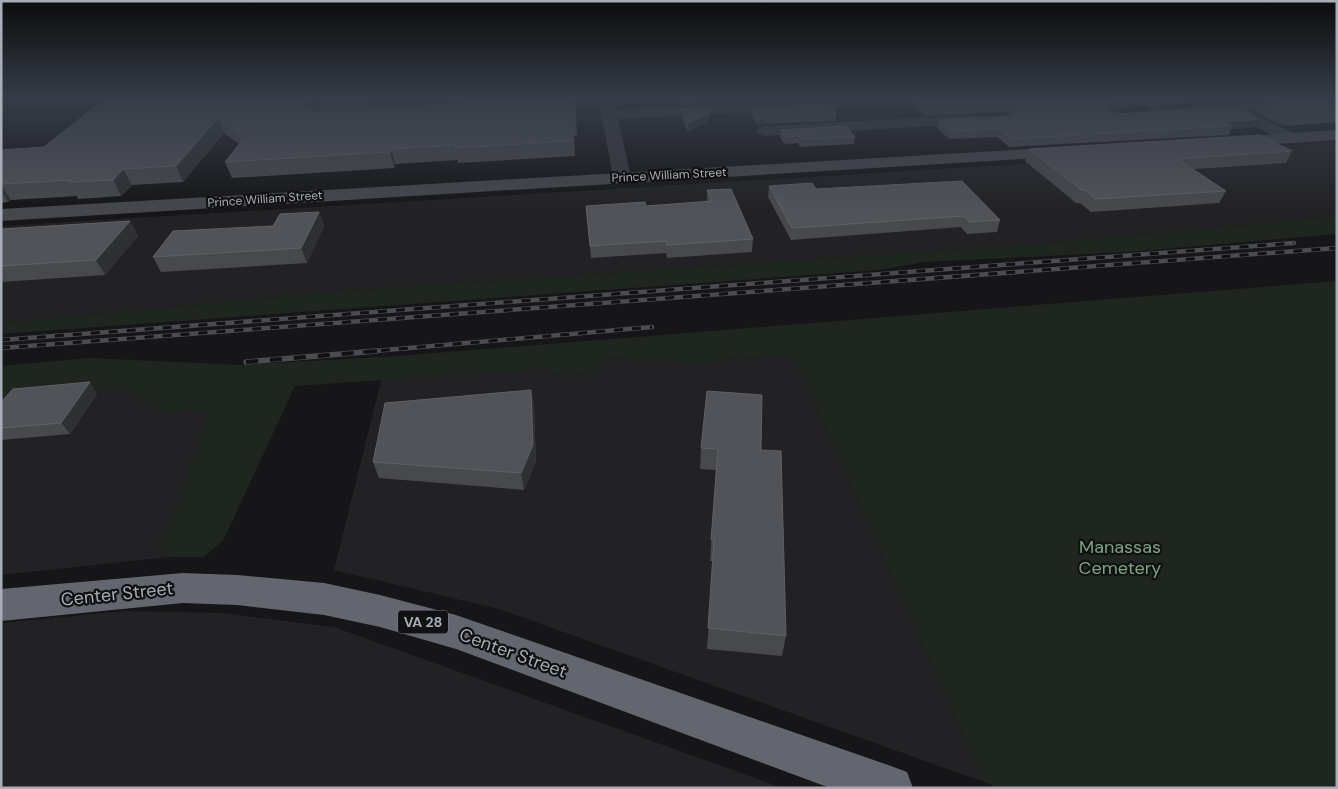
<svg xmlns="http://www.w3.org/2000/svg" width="1338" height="789" font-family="'DM Sans',sans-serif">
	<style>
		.built { fill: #222225 }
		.green { fill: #1e261f }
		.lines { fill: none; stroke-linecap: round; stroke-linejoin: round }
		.street { fill: #37383d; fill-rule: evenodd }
		.secondary { fill: #45474d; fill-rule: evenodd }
		.highway { fill: #63666e; fill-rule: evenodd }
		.rail-far1-casing { stroke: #4a4c52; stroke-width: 4.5 }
		.rail-casing { stroke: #4a4c52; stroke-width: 5.5 }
		.rail-far1 { stroke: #111113; stroke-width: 3; stroke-dasharray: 9; stroke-linecap: butt }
		.rail { stroke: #111113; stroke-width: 4; stroke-dasharray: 12; stroke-linecap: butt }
		.wall { fill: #47494d }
		.shaded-wall { fill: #2f3033 }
		.building { fill: #525359; stroke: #5f6168 }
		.labels { text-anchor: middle; stroke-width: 4.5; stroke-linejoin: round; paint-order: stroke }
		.far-street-label { font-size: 12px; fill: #a8adb8; stroke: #111113 }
		.shield { fill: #111113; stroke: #7b7e86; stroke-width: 1 }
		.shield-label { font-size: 14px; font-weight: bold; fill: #a8adb8 }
		.near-park-label { font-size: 18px; fill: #7fa381; stroke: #111113 }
		.near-street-label { font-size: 18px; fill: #a8adb8; stroke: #111113 }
	</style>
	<rect width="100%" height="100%" fill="#161618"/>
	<path class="built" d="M1337,142v74l-302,28 -699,47 -335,32v-97l1023,-62z
		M793,355l191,427 -485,-173 -165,-39 47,-190 164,-11 18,7 30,-3 14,-14 104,5 12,-4z
		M122,388l31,19 17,7 19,-4 20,3 -36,104 -15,32 11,8 -168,18v-177z
		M125,611l98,2 111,14 449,161h-782v-165z"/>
	<path class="green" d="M1337,216v18l-208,18 -204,10 -45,8 -879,64v-11l335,-32 699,-47z
		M1337,281v507h-338l-15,-6 -191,-427 -70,5 -12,4 -103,-5 -14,14 -31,3 -18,-7 -250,17 -72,155 -20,16h-34l-12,-8 16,-32 35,-104 -19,-3 -19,4 -17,-7 -31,-19 -121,10v-32l87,-8 155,7 154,-9z"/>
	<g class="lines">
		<path class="street" d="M539,99h74l3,11 219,-10 5,1 2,3 -2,3 -5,1 -217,11 13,58 -3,4 -6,1 -6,-1 -3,-4 -14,-75 -61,6 -5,-1 -2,-3 2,-3z
			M863,99h15l1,3 -2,3h-10z
			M1134,99h18l18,13 -3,3h-10z
			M1282,99h17l3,4 -2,3 -5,1 -46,4 49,24 2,3 -2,3c-19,5 -49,-22 -68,-28 -12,-4 -27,3 -39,0l-3,-3 3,-3 5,-2z
			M976,115l6,2 2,3 -2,3 -217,13 -6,-2 -2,-3 2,-3 6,-2z"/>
		<path class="secondary" d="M1337,130v10l-104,7 -6,-1 -2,-4 2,-4 6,-1z
			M1065,147l6,1 3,4 -3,4 -1070,65v-12z"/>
		<path class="highway" d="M183,573l54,2 87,8 56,12 76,20 435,151 16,6 6,16h-83l-374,-139 -76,-22 -56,-12 -87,-10 -54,-2 -182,18v-32z"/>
		<defs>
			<path id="rail-far1" d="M1,340l1293,-97
				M1,348l1336,-100
				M363,352l289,-25"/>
			<path id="rail" d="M246,362l131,-11"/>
		</defs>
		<use href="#rail-far1" class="rail-far1-casing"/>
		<use href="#rail" class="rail-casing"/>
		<use href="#rail-far1" class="rail-far1"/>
		<use href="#rail" class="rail"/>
	</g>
	<path class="wall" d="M105,99h469l1,6 2,31h-3l1,20 -117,7v-3l-63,4 -1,4 -162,10 -7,-16 14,-18 -15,-11 -41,49 -51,3 -11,11 -43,3 -1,-3 -66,4 -3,2 -7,1v-53l43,-3z
		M655,99h46v5l-24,1 -3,-5 -18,1z
		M743,99h64l-62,3z
		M907,99h341l-134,9 -4,3 7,3 137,13 -23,2 -2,6 -220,12 -12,-10 -48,2 -12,-11 2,-8 71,-4v-2l-7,-2 -78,4z
		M1337,99v23l-54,4 -27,-14 4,-8z
		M752,108l84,6 -1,7 -70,3 -7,2 -7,-12z
		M682,109l27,12 -21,11 -6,-14z
		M781,130l74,7 -1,7 -54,3 -2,-4 -14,1 -4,-7z
		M1029,149l263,2 -6,12 -92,6 32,22 -7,12 -128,9 -11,-9h-4l-51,-42z
		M769,186l47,3 184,31 -3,12 -30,2 -6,-7 -170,13 -23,-43z
		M707,190l46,49 -1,13 -85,6 -1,-5 -75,5 -5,-52h60l61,-4z
		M319,212l5,14 -17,37 -146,9 -8,-15 120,-31z
		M130,221l8,15 -33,39 -104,7v-53z
		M531,390l3,16 2,56 -12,28 -145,-12 -6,-16z
		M97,394l-27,40 -69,6v-38z
		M701,448l60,2 25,186 -4,20 -75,-7 6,-88h-3l6,-91 -16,-1z"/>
	<path class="shaded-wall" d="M318,99l4,14 -8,3 -6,-9 2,-5z
		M371,99h139l-136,12z
		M1117,100l-3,8 -10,7 3,-8z
		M710,113l-1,8 -21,11v-9z
		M218,118l6,15 -41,49 -7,-16z
		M765,118v6l-7,2 1,-6z
		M1259,119l-5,8 -23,2 2,-3 -9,-4z
		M391,149l4,15 -1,4 -4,-16z
		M123,169l9,16 -11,11 -8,-16z
		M1,185l10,15 -3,2 -7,-11z
		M319,212l5,14 -17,37 -6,-15z
		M130,221l8,15 -33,39 -9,-15z
		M90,382l7,12 -27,40 -9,-11z
		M531,390l3,16 2,56 -12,28 -3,-17z"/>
	<path class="building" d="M105,99h212l-7,3 -2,5 3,3 7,3 52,-2 125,-12h79l1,6 1,17h-5l2,10h-3l3,9 -118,7 1,-3 -65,4 -1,3 -165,10 19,-24 -26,-20 -42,48 -53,3 -10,11 -44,2 3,-2 -71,4v-34l43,-3z
		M917,99h214l-14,1 -10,7 4,4 6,3 115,-8 27,13 -35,3 9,4 -221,13 -13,-10 -48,2 -12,-11 73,-4 3,-4 -3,-6 -7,-2 -78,4z
		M1320,99h17v16l-49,3 -28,-14z
		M824,104l5,2 7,8 -71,4 -6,2 -7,-12z
		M707,108l3,5 -22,10 -6,-14z
		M846,126l9,11 -54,2 -2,-3 -14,1 -4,-7z
		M1260,135l32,16 -115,8 49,32 -130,8 -11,-9h-4l-52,-41z
		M962,181l38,39 -30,2 -6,-6 -172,12 -23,-42 43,-3 4,6z
		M731,189l22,50 -86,6 -1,-4 -76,5 -4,-40 59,-4 1,4 66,-5 -5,-11z
		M319,212l-18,36 -148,9 20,-26 100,-5 7,-12z
		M130,221l-34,39 -95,6v-37z
		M90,382l-29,41 -60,5v-26l12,-13z
		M531,390l2,55 -12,28 -148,-11 12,-59z
		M707,391l55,4 -1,55 20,1 5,185 -78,-8 6,-88h-3l7,-91 -17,-1z"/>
	<linearGradient id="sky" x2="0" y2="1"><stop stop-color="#0c0c0d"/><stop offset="0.47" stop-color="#363c48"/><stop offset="1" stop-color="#363c48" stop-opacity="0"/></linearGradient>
	<rect width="1338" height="210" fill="url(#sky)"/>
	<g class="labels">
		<g class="far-street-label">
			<text transform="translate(669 175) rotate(-3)" y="4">Prince William Street</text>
			<text transform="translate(265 199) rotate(-4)" y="4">Prince William Street</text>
		</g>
		<rect class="shield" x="398" y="610.5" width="50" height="23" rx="4"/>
		<g class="shield-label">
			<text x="423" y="627">VA 28</text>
		</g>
		<g class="near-park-label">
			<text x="1120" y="553">Manassas<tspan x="1120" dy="21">Cemetery</tspan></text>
		</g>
		<g class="near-street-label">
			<text transform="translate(117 594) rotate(-6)" y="6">Center Street</text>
			<text transform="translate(513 653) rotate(20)" y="6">Center Street</text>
		</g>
	</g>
	<rect width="1338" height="789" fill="none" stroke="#a8adb8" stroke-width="5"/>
</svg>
